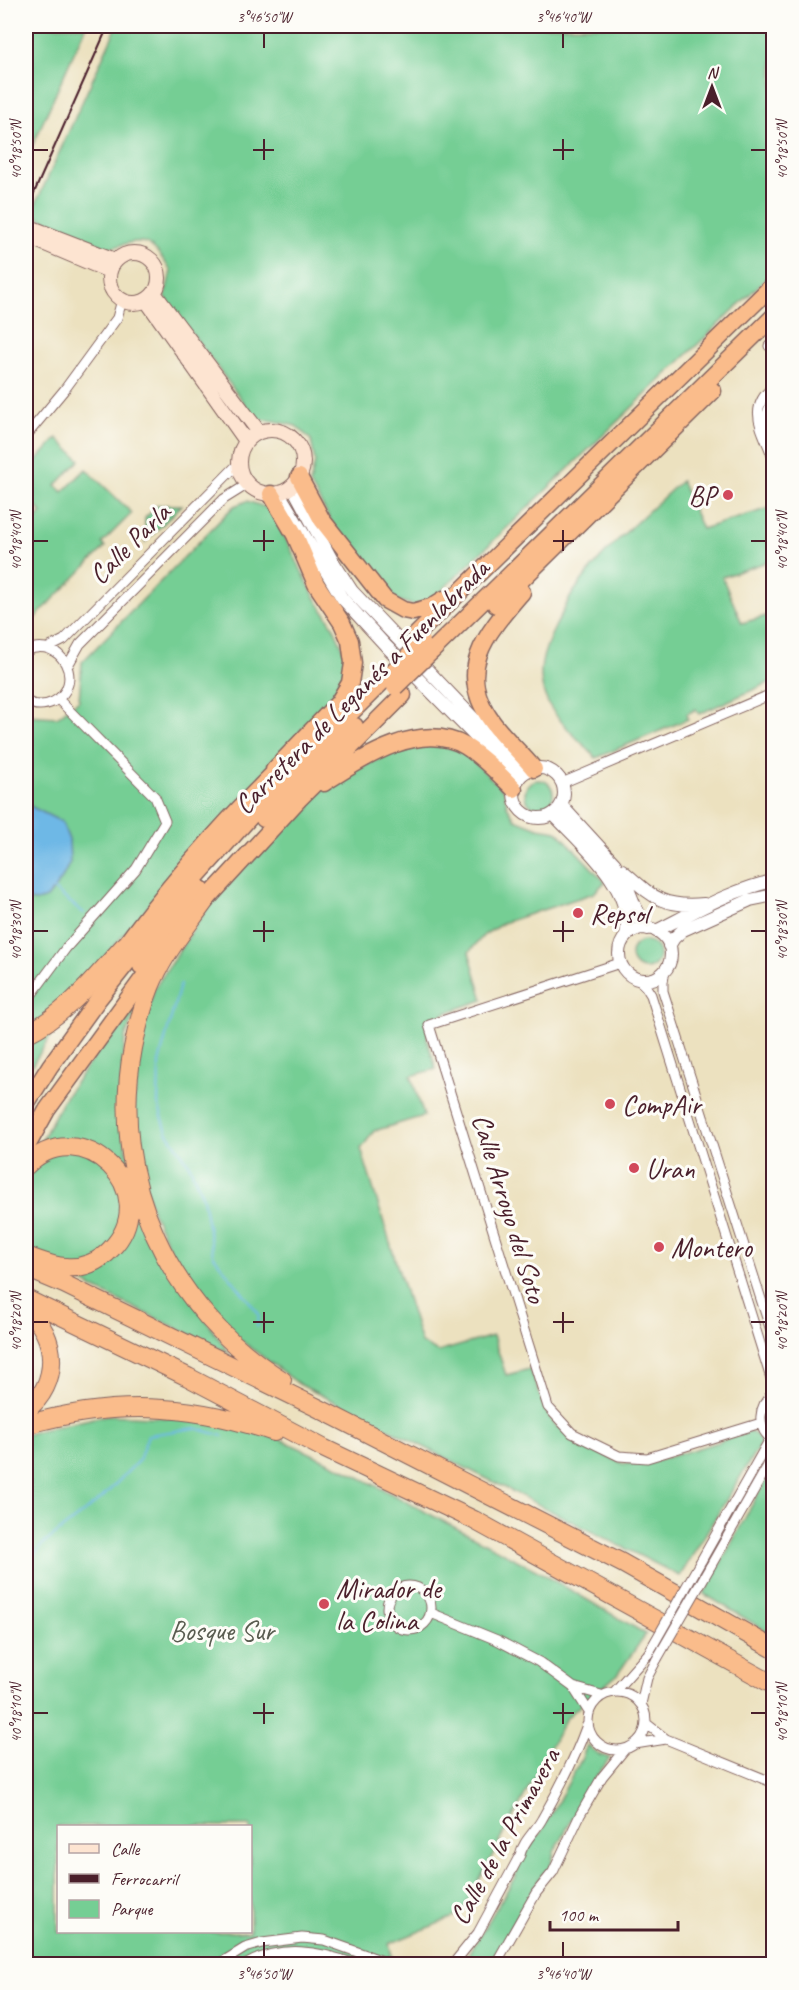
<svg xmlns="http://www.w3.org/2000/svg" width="799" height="1990" font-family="Caveat,sans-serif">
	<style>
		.green { fill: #75ce94; stroke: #607660; stroke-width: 1.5; fill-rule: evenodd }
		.water { fill: #6eb8e6; stroke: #5c6c88; stroke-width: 1.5 }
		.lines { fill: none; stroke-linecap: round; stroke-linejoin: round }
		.stream { stroke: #6eb8e6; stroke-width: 2 }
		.minor-casing { stroke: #83635f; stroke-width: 11 }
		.tertiary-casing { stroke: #83635f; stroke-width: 14 }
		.secondary-casing { stroke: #83635f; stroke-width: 16 }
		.trunk-casing { stroke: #83635f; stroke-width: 19 }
		.motorway-casing { stroke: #83635f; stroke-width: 20 }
		.minor { stroke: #fff; stroke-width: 9 }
		.tertiary { stroke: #fff; stroke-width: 12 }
		.secondary { stroke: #fde4d1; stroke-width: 14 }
		.trunk { stroke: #fabc8b; stroke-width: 16 }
		.motorway { stroke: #fabc8b; stroke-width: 18 }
		.rail { stroke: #4a1f2b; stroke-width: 2 }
		.minor-bridge-casing { stroke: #83635f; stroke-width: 11; stroke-linecap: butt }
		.trunk-bridge-casing { stroke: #83635f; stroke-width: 19; stroke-linecap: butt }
		.minor-bridge { stroke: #fff; stroke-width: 9 }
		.trunk-bridge { stroke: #fabc8b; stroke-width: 16 }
		.ticks { fill: none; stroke: #4a1f2b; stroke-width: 2 }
		.poi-dot { fill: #d1495b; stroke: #fdfcf7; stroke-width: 2 }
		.labels { text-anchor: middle; stroke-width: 6; stroke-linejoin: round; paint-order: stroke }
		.poi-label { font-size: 28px; fill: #4a1f2b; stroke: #fdfcf7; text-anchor: start }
		.street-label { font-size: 28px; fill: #4a1f2b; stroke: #fdfcf7 }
		.park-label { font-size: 28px; fill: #595c50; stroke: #fdfcf7 }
		.neatline { fill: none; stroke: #4a1f2b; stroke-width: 2 }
		.ticks-label { font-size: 15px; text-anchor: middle; fill: #4a1f2b }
	</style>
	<rect width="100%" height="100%" fill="#fdfcf7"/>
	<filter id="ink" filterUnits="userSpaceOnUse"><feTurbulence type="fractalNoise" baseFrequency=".0167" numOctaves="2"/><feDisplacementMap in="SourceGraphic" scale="12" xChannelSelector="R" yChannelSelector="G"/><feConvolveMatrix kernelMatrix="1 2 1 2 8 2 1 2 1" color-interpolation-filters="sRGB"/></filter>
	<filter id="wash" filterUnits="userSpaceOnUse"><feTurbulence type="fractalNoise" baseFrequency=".008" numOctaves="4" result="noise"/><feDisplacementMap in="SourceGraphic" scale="24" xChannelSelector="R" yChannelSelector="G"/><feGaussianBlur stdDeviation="1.35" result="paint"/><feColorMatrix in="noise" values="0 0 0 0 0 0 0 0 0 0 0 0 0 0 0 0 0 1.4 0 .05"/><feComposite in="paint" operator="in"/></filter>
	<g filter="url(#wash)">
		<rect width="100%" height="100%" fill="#ece1bf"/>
		<path class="green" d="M26,26h60l-60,134z
			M117,26h656v246l-337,324 -20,10 -20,-6 -57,-65 -29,-51 5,-22 -4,-22 -15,-14 -21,-5 -19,-2 -84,-112 -7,-11 6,-25c-21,-32 -26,-35 -62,-22l-78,-35z
			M57,438l23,22 -24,25 7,7 23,-23 46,44 -30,30 3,4 -79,80v-98l16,-16 -16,-17v-24z
			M681,481l21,48 71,-22v53l-51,17 20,46 31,-9v67l-74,33 -3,-5 -9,5 1,5 -92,39c-14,-16 -38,-36 -48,-55 -14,-28 -5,-52 8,-78 6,-10 10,-22 17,-32 28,-42 71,-77 108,-112z
			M247,501l24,8 42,85 20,32 14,31 -6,27 -249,287 -66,104v-360l31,2 22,-17 3,-38 152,-156z
			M158,505h24l-37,37v-24z
			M417,742l45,8 42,41 3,15 8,13 23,9 19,3 48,51 -11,11 -91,30 -19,12 -15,17 14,48 -38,13 -16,12 -2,14 9,30 -25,7 13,40 -50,15 -13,18 60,194 17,9 55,-16 13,39 24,-6 16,42 9,14 40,26 29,13 26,-1 100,-31 7,3 4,8 -81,133 -381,-192 -76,-57 -43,-56 -27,-58 -18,-59 -1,-53 8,-64 12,-48 52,-79 44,-51 40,-35 30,-32 24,-17z
			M525 794a14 14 0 1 1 28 0a14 14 0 1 1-28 0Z
			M631 955a14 14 0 1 1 28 0a14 14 0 1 1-28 0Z
			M147,983l-22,54 -7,77 30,124 81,115 -134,-64 -69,-41v-78l37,-70z
			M107,1415l68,3 41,4 60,15 68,32 192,101 110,64 -29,41 -51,43 -105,196 -72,30 5,20h-368v-529l11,-4zM58,1826h192v106h-192z
			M773,1466v169l-69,-41z
			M587,1745l13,10 10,3 -15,20 -41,74 -4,17 -7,4 -4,6 -47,85h-12l-14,-5 49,-82 12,-31 13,-12 41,-74z"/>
		<path class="water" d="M26,804l36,18 7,18 1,22 -9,18 -14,18 -11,3 -10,-1z"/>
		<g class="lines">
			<path class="stream" d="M53,889l31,24
				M180,985l-21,77 -1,42 9,28 22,32 14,34 10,57 46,59 -2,13
				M26,1566l16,-21 60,-47 37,-38 9,-25 47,-7 28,8"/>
		</g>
	</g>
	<g filter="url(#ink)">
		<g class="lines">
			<defs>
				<path id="minor" d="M769,346l5,-1
					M774,386c-30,24 -9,46 0,75
					M26,436l39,-47 52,-71 5,-18
					M768,436c-2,-14 -3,-25 6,-37
					M48,648l16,-8 175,-177
					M26,651c35,-17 61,33 27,51 -9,4 -19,4 -27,-1
					M67,667l13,-23 144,-145 24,-15
					M562,783l212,-90
					M620,963l-191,62 119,382 24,26 47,23 28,2 114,-35
					M665,970l-2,12v9l111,349
					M638,979l8,8 5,8 123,393
					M26,1002l40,-54 70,-79 29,-48 -10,-24 -97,-98
					M774,1392c-16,14 -19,36 0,49
					M701,1561l69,-122
					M710,1567l64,-112
					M387 1608a22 22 0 1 1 44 0a22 22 0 1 1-44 0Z
					M431,1613l66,27 42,22 34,25 16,25
					M573,1687l28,8
					M615,1691l33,-37
					M588 1721a29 29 0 1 1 58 0a29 29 0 1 1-58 0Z
					M641,1704l6,-26 10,-19
					M647,1724l19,15 108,44
					M635,1744l31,-5
					M219,1964l26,-16 17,-5 40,-5 22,2 67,24
					M247,1964c35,-20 72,-13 108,0
					M453,1964l25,-31 42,-78c3,-14 15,-23 22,-36 18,-31 33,-61 45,-94
					M498,1964l1,-6 37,-65 17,-21 27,-57 22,-38 23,-28"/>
				<path id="tertiary" d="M292,486l40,74 20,31 173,181
					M279,493l63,105 45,49 131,133
					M514 793a25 25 0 1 1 50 0a25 25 0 1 1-50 0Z
					M561,805l54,59 12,22 14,35 7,8
					M553,814c31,33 81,73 73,122
					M622,870c30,26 39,38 82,34
					M619 954a26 26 0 1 1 52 0a26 26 0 1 1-52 0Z
					M656,931c34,-17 81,-44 118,-50
					M669,946l5,-8 9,-8 67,-30 24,-5"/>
				<path id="secondary" d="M35,229l80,31
					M31,238l78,33
					M109 278a25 25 0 1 1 50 0a25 25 0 1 1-50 0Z
					M154,293l105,139
					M146,300l100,141
					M239 462a32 32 0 1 1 64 0a32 32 0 1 1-64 0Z"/>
				<path id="trunk" d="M299,477l23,43 63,80 18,10 10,2 18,-5 13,-8
					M271,494l24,41 21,49 26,39 8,18 3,22 -3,20 -12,20 -64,67
					M522,592c-35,41 -69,78 -29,131 12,16 28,30 41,46
					M496,605l217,-214
					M416,635l358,-351
					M432,651l342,-335
					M324,783c39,-25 95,-63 141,-37 18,11 34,28 49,43
					M264,819l27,-30 64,-63
					M198,909l101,-110 104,-104
					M117,956c49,-68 105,-132 165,-191
					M141,966l60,-77
					M26,1104l24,-38 49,-68 89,-112 98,-109 101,-100
					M26,1148l21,-38 110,-151"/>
				<path id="motorway" d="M207,898c-18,26 -40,51 -53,80 -10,21 -16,46 -21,70 -25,131 36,262 149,332
					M26,1034c41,-20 67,-54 98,-88
					M26,1166c55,-56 140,26 85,83 -12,13 -29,20 -46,18 -14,-1 -26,-7 -39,-11
					M26,1268l38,16 254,124 304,155 152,86
					M26,1299l162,78 135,71 151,72 300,165
					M26,1310c33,25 34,75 0,100
					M26,1425c87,-25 162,-22 248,7"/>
			</defs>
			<use href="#minor" class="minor-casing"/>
			<use href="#tertiary" class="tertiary-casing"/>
			<use href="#secondary" class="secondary-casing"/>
			<use href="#trunk" class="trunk-casing"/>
			<use href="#motorway" class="motorway-casing"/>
			<use href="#minor" class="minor"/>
			<use href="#tertiary" class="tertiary"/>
			<use href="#secondary" class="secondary"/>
			<use href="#trunk" class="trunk"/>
			<use href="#motorway" class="motorway"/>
			<path class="rail" d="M26,211l82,-185"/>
			<defs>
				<path id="minor-bridge" d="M648,1654l53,-93
					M657,1659l53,-92"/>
				<path id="trunk-bridge" d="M387,677l35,-34
					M395,687l37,-36"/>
			</defs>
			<use href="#minor-bridge" class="minor-bridge-casing"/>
			<use href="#trunk-bridge" class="trunk-bridge-casing"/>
			<use href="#minor-bridge" class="minor-bridge"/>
			<use href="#trunk-bridge" class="trunk-bridge"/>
		</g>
	</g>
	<path class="ticks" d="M264,33v15M563,33v15M264,139v21M563,139v21M33,150h15M253,150h21M553,150h21M751,150h15M264,530v21M563,530v21M33,541h15M253,541h21M553,541h21M751,541h15M264,921v21M563,921v21M33,931h15M253,931h21M553,931h21M751,931h15M264,1312v21M563,1312v21M33,1322h15M253,1322h21M553,1322h21M751,1322h15M264,1703v21M563,1703v21M33,1713h15M253,1713h21M553,1713h21M751,1713h15M264,1942v15M563,1942v15"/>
	<g class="poi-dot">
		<circle cx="728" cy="495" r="6"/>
		<circle cx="578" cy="913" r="6"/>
		<circle cx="610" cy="1104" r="6"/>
		<circle cx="634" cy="1168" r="6"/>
		<circle cx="659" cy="1247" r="6"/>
		<circle cx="324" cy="1604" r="6"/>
	</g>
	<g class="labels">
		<g class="poi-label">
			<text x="716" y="505" text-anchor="end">BP</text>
			<text x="590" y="923">Repsol</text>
			<text x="622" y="1114">CompAir</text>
			<text x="646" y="1178">Uran</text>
			<text x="671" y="1257">Montero</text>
			<text x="336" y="1598">Mirador de<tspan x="336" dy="32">la Colina</tspan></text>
		</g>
		<g class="street-label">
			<text transform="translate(129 543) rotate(-45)" y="10">Calle Parla</text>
			<text transform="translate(361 686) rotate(-45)" y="10">Carretera de Leganés a Fuenlabrada</text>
			<text transform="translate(510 1208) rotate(73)" y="10">Calle Arroyo del Soto</text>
			<text transform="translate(504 1836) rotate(-61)" y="10">Calle de la Primavera</text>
		</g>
		<g class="park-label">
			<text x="222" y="1640">Bosque Sur</text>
		</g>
	</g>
	<rect width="799" height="1990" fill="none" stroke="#fdfcf7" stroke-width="66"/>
	<rect x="57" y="1825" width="195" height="108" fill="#fdfcf7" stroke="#b5a4a5" stroke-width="1.5"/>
	<rect x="69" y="1844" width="30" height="9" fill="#fde4d1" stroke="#b5a4a5" stroke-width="1.5"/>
	<text x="111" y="1855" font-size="18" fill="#4a1f2b">Calle</text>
	<rect x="69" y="1874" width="30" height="9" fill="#4a1f2b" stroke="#b5a4a5" stroke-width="1.5"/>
	<text x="111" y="1885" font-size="18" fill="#4a1f2b">Ferrocarril</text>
	<rect x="69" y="1900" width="30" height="18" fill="#75ce94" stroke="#b5a4a5" stroke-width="1.5"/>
	<text x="111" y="1915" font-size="18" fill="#4a1f2b">Parque</text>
	<g transform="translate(712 87)" stroke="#fdfcf7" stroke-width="4.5" paint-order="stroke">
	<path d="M0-4.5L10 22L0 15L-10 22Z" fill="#4a1f2b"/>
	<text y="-9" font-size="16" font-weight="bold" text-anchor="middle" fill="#4a1f2b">N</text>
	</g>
	<path d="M550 1921v9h128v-9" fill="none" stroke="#4a1f2b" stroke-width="3"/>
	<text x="559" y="1921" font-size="18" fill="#4a1f2b" stroke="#fdfcf7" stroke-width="4.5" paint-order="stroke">100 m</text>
	<rect x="33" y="33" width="733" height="1924" class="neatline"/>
	<g class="ticks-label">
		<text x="264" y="22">3°46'50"W</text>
		<text x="563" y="22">3°46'40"W</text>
		<text transform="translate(16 150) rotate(-90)" y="5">40°18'50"N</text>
		<text transform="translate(782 150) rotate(-90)" y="5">40°18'50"N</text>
		<text transform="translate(16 541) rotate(-90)" y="5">40°18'40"N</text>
		<text transform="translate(782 541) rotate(-90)" y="5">40°18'40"N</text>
		<text transform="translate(16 931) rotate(-90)" y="5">40°18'30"N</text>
		<text transform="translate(782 931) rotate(-90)" y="5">40°18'30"N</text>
		<text transform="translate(16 1322) rotate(-90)" y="5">40°18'20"N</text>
		<text transform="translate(782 1322) rotate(-90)" y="5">40°18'20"N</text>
		<text transform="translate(16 1713) rotate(-90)" y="5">40°18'10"N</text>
		<text transform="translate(782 1713) rotate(-90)" y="5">40°18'10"N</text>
		<text x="264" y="1979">3°46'50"W</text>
		<text x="563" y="1979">3°46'40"W</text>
	</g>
</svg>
